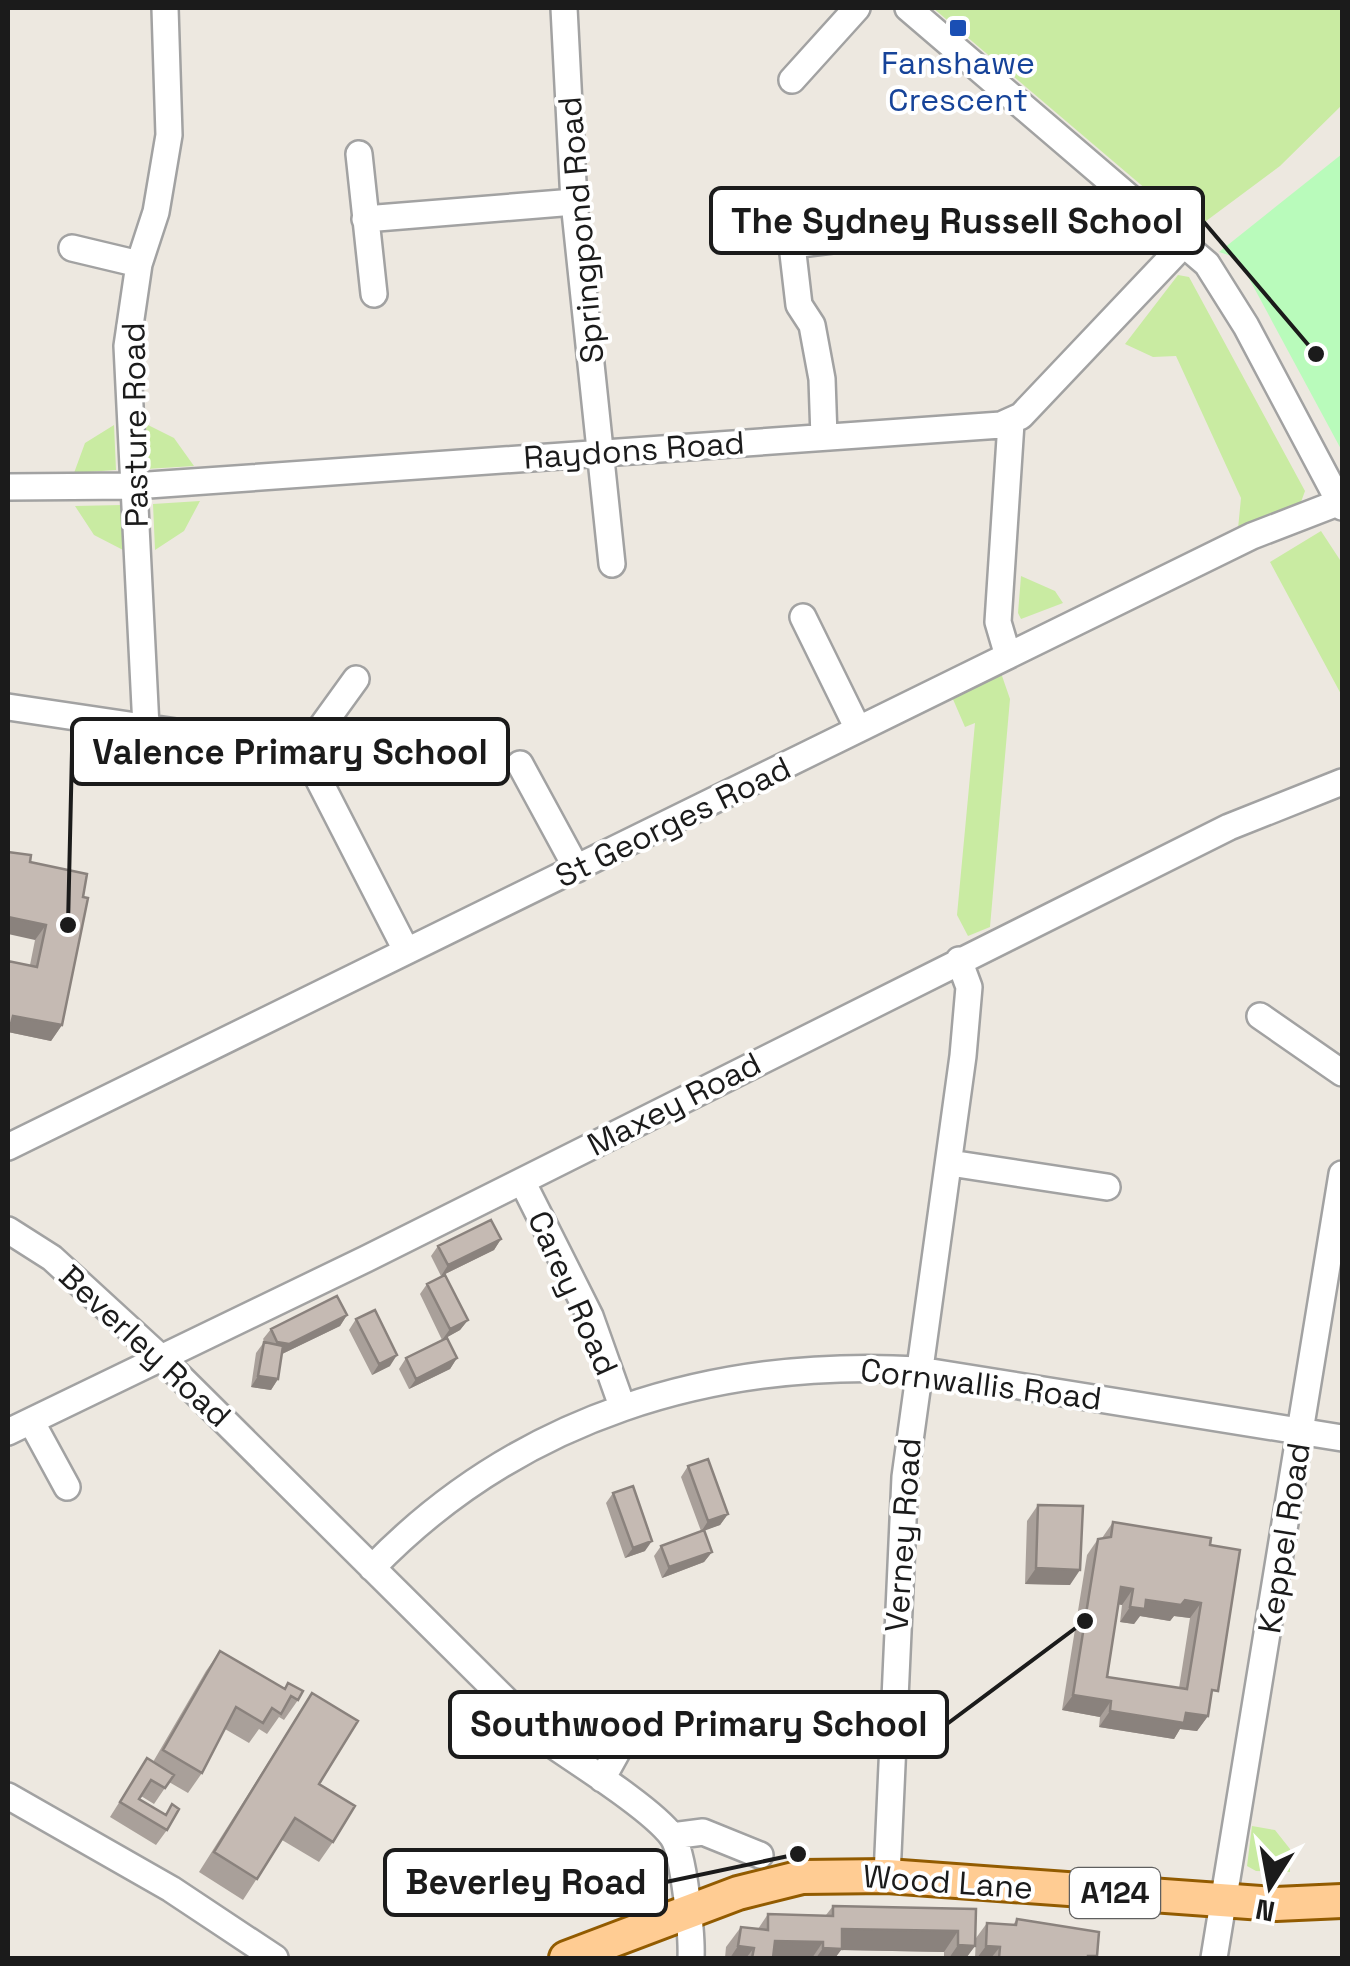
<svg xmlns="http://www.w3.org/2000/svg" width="1350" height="1966" font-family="'Space Grotesk',sans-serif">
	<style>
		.grass { fill: #c9eba2 }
		.park { fill: #b9fbbb }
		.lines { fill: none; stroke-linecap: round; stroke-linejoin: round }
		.minor-casing { stroke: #a2a2a2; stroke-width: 30 }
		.major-casing { stroke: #925b00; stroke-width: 38 }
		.minor { stroke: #fff; stroke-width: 25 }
		.major { stroke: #ffcc93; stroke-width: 32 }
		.wall { fill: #a9a09a; fill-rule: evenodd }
		.shaded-wall { fill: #8a827d }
		.building { fill: #c5bab3; stroke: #8a827d; stroke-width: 2.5; fill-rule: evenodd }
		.transit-dot { fill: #1a4fb4; stroke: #fff; stroke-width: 4 }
		.labels { text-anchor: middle; stroke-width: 8; stroke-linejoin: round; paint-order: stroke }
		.shield { fill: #fff; stroke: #5f5f5f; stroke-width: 2.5 }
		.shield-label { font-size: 30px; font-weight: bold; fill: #1b1b1b }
		.transit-label { font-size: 32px; fill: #164399; stroke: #fff }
		.street-label { font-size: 32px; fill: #1b1b1b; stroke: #fff }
		.leader { fill: none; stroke: #1b1b1b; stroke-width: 4 }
		.callout-dot { fill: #1b1b1b; stroke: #fff; stroke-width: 4 }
		.callout { fill: #fff; stroke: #1b1b1b; stroke-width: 4 }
		.callout-label { font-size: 35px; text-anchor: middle; font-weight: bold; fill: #1b1b1b }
	</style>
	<rect width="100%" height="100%" fill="#ede8e0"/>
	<path class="grass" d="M933,8h409v97l-62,61 -86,64z
		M1178,275l11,2 116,214 -4,11 -64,37 4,-41 -65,-142 -23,1 -28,-13z
		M144,423l30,15 20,28 -48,3z
		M114,425l2,45 -42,3 11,-30z
		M200,501l-16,30 -29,19 -2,-46z
		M122,505l3,46 -31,-16 -19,-29z
		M1321,531l21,32v133l-72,-134z
		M1021,576l34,15 8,12 -42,16 -3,-6z
		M1001,673l9,26 -20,228 -22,9 -11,-21 18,-192 -10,4 -13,-30z
		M1252,1826l23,4 15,19v23l-34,-1 -9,-5z"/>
	<path class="park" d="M1342,154v297l-104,-193 -19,-6z"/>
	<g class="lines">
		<defs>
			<path id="minor" d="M564,8l10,194 38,362
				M908,8l299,256 39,62 96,181
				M792,80l65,-72
				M359,154l15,140
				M365,219l209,-17
				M72,248l67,16
				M824,437l-2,-58 -10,-54 -13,-20 -7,-60 106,-13
				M8,487l126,-1 867,-61 20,-9 164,-173
				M803,617l55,112
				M1008,656l-10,-34 13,-199
				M8,707l296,44 102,199
				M146,727l-19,-381 12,-82 17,-52 13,-77 -4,-127
				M304,751l52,-72
				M520,764l57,105
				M1260,1016l82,57
				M8,1147l1244,-611 88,-34
				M950,1163l157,24
				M522,1181l68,135 32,90
				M8,1230l44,28 108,99 387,384c30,21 104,67 125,95 12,16 20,100 19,122
				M31,1421l36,66
				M8,1432l358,-173 863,-432 113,-45
				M372,1568c146,-151 341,-210 547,-198l423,68
				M602,1779l15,-27
				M8,1796l163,93 104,69
				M672,1836l31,-4 57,23
				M887,1876l18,-399 58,-421 6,-69 -10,-27
				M1214,1958l128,-784"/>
			<path id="major" d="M566,1958l172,-65 64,-16 85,-1 389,28 66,-3"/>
		</defs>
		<use href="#minor" class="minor-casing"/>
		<use href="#major" class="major-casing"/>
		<use href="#minor" class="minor"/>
		<use href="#major" class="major"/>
	</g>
	<path class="wall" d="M30,862l57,12 -25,151 -11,16 -43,-9v-71l22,4 5,-25z
		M501,1239l-7,11 -53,26 -10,-20 7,-10z
		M427,1284l41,36 -8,10 -18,10 -22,-46z
		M347,1315l-7,11 -58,28 -4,25 -7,11 -20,-3 5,-34 8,-11h1l-2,-3 8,-10z
		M356,1319l34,47 -18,9 -23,-45z
		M406,1358h51l-7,11 -41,20 -10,-20z
		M688,1466l40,48 -8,11 -16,5 8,22 -8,10 -42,16 -8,-22 7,-10 40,-15 -20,-54z
		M613,1493l32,58 -20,7 -19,-55z
		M1038,1505l32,80 -45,-1 2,-63z
		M1113,1522l97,23v157l-2,14 -11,15 -17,-2 -6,10 -75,-12 1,-10 -38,-7 25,-155 11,-16 4,-1zM1119,1604l3,1 -2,17 14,2 6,-8 30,5 4,-5 16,2 -11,70 -72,-11z
		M220,1651l78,49 -14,20 -5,-3 -12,17 -8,-5 -10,14 -24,-14 -23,44 -14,20 -19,-11 -15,22 -13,-8 -2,3 28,31 -11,15 -46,-28 37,-59 6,4 53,-91z
		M312,1693l7,91 14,58 -14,20 -37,-22 -39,60 -44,-28z
		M833,1906l143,3 -1,37 -9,12h-22v-6l-103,-2 -6,8h-110l1,-11 15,-20 17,2 10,-15 58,1z
		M1017,1919l79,39h-121l1,-20 11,-15 26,2z"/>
	<path class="shaded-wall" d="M8,917l38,8 -11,15 -27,-6z
		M13,1016l49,9 -11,16 -43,-9v-9z
		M501,1239l-7,11 -53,26 7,-11z
		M347,1315l-7,11 -58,28 -12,-2 7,-10z
		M468,1320l-8,10 -18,10 8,-11z
		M397,1355l-7,11 -18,9 7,-11z
		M457,1358l-7,11 -41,20 7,-10z
		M258,1376l20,3 -7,11 -20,-3z
		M728,1514l-8,11 -19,7 7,-11z
		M652,1541l-7,10 -20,7 8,-10z
		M712,1552l-8,10 -42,16 7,-11z
		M1036,1568l44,2 -10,15 -45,-1z
		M1121,1587l12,2 -11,16 -12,-2z
		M1146,1600h39l16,3 -11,15 -16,-2 -4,5 -30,-5 -6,8 -14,-2 10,-15z
		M1073,1695l38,6 -11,16 -38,-7z
		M1110,1711l76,2 22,3 -11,15 -17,-2 -6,10 -75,-12z
		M842,1929l116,2 -14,21 -103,-2 -6,8h-19l7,-10z
		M775,1941l48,1 -11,16h-49z
		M958,1945l17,1 -9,12h-17z
		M738,1946l16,2 -8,10h-16z
		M986,1946l14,1 -9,11h-14z"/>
	<path class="building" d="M8,852l23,3 -1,7 57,12 -4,23 5,1 -26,127 -49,-9 -2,8 -3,-1v-62l29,6 9,-42 -38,-8z
		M491,1220l10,19 -53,26 -10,-19z
		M445,1275l23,45 -18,9 -23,-45z
		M337,1296l10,19 -58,29 -12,-2 -6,-13z
		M375,1310l22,45 -18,9 -23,-45z
		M447,1338l10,20 -41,21 -10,-21z
		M264,1342l19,4 -5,33 -20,-3z
		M708,1459l20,55 -20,7 -20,-55z
		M633,1486l19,55 -19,7 -20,-55z
		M1038,1505l45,1 -3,64 -44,-2z
		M1113,1522l98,16 -1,7 30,5 -22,141 -6,-1 -4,26 -22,-3 -2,10 -74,-12 1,-10 -38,-6 25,-156 13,-2zM1121,1587l12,2 -3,18 15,2 1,-9 35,5 4,-5 16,3 -14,86 -80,-12z
		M704,1530l8,22 -43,15 -8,-21z
		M220,1651l65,38 3,-6 15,8 -5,9 -7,-4 -10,18 -9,-6 -9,15 -27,-16 -34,66 -39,-23z
		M312,1693l46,28 -39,63 36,22 -22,36 -38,-24 -38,61 -43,-27z
		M147,1758l27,17 -9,13 -14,-8 -12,19 27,16 6,-11 7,5 -12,21 -47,-28z
		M833,1906l143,3 -1,37 -17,-1v-14l-116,-2v20l-19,-1v-6l-48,-1 -2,17h-21l2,-10 -16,-2 3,-19 27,3v-16l65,2z
		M1017,1919l82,13 -2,24h-9v2h-89l1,-11 -14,-1 1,-23 29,2z"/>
	<rect class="transit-dot" x="948" y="18" width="20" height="20" rx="5"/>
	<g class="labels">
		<rect class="shield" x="1070" y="1868" width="90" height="50" rx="8"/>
		<g class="shield-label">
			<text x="1115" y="1903">A124</text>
		</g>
		<g class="transit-label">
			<text x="958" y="74">Fanshawe<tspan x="958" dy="37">Crescent</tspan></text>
		</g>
		<g class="street-label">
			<text transform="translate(581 230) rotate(-95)" y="11">Springpond Road</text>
			<text transform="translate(135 425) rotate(-91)" y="11">Pasture Road</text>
			<text transform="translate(634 450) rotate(-4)" y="11">Raydons Road</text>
			<text transform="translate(673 822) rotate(-26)" y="11">St Georges Road</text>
			<text transform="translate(674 1104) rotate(-27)" y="11">Maxey Road</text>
			<text transform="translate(573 1293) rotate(66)" y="11">Carey Road</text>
			<text transform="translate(145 1346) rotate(43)" y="11">Beverley Road</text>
			<text transform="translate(981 1384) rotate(7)" y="11">Cornwallis Road</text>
			<text transform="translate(903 1535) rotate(-86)" y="11">Verney Road</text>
			<text transform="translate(1284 1538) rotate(-81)" y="11">Keppel Road</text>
			<text transform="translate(948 1882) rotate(4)" y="11">Wood Lane</text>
		</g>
	</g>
	<path class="leader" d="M1316 354L1203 221M68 925L72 751M1085 1621L947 1724M798 1854L666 1882"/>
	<g class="callout-dot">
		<circle cx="1316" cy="354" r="10"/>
		<circle cx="68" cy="925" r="10"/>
		<circle cx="1085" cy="1621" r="10"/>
		<circle cx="798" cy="1854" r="10"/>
	</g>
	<g class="callout">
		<rect x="711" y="188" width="492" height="65" rx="10"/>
		<rect x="72" y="719" width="436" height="65" rx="10"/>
		<rect x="450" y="1692" width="497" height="65" rx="10"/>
		<rect x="385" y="1850" width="281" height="65" rx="10"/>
	</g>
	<g class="callout-label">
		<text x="957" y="233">The Sydney Russell School</text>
		<text x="290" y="764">Valence Primary School</text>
		<text x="699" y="1736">Southwood Primary School</text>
		<text x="526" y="1894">Beverley Road</text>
	</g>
	<rect width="1350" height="1966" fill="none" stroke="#1b1b1b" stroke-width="20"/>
	<g transform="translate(1270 1886) rotate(191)" stroke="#ffffff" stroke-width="8" paint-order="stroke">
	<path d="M0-8L18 38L0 25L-18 38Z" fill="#1b1b1b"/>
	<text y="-15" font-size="28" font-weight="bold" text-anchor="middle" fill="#1b1b1b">N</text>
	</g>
</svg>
